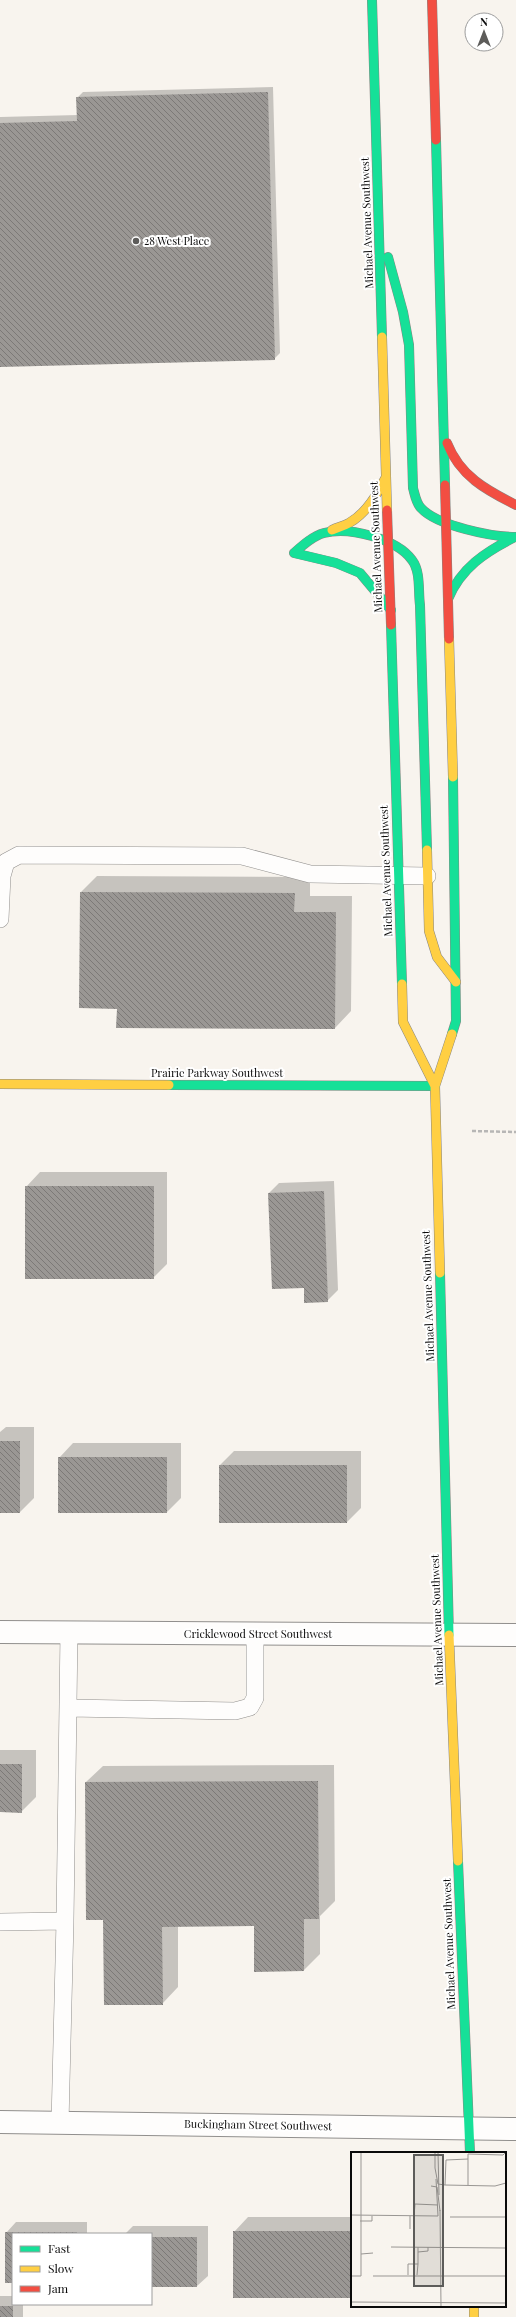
<svg xmlns="http://www.w3.org/2000/svg" width="516" height="2317" font-family="'Playfair Display',serif">
	<style>
		.shadow { fill: #0003 }
		.building { fill: url(#building-back-hatch) }
		.lines { fill: none; stroke-linecap: round; stroke-linejoin: round }
		.lane-casing { stroke: #918f8d; stroke-width: 18 }
		.street-casing { stroke: #918f8d; stroke-width: 24 }
		.fast-casing { stroke: #888683; stroke-width: 10 }
		.slow-casing { stroke: #888683; stroke-width: 10 }
		.jam-casing { stroke: #888683; stroke-width: 10 }
		.path { stroke: #b7b6b5; stroke-width: 2.5; stroke-dasharray: 4 2; stroke-linecap: butt }
		.lane { stroke: #fefdfc; stroke-width: 17 }
		.street { stroke: #fefdfc; stroke-width: 22 }
		.fast { stroke: #16e098; stroke-width: 9 }
		.slow { stroke: #ffcf43; stroke-width: 9 }
		.jam { stroke: #f24e42; stroke-width: 9 }
		.poi-dot { fill: #5d5c5a; stroke: #fff; stroke-width: 1.5 }
		.labels { text-anchor: middle; stroke-width: 4; stroke-linejoin: round; paint-order: stroke }
		.street-label { font-size: 11px; fill: #0a0a0a; stroke: #fff }
		.poi-label { font-size: 11px; fill: #0a0a0a; stroke: #fff; text-anchor: start }
		.inset-road { fill: none; stroke: #999693; stroke-width: 1 }
		.view { fill: #5d5c5a; fill-opacity: 0.15; stroke: #5d5c5a; stroke-width: 2 }
		.inset-edge { fill: none; stroke: #0a0a0a; stroke-width: 2 }
	</style>
	<defs>
		<pattern id="building-back-hatch" width="6" height="6" patternUnits="userSpaceOnUse"><rect width="6" height="6" fill="#9a9794"/><path d="M-1 5l2 2M0 0l6 6M5-1l2 2" fill="none" stroke="#7c7977"/></pattern>
	</defs>
	<rect width="100%" height="100%" fill="#f8f4ee"/>
	<path class="shadow" d="M273,87l7,266 -6,6 -274,7v-249l78,-2 -1,-17 6,-6z
		M97,876l213,1v19h42l-1,115 -16,17 -254,-136z
		M40,1172h127v92l-14,14 -127,-91z
		M334,1181l4,109 -11,11 -22,-14 -36,-94 10,-10z
		M6,1427h28v71l-14,14h-20v-80z
		M73,1443h108v55l-14,14 -108,-54z
		M234,1451h127v57l-14,14h-127v-57z
		M0,1750h36v47l-15,15 -21,-1z
		M334,1765l1,136 -15,15v38l-16,16 -49,-45 -77,1v61l-16,17 -58,-85 -18,-137 17,-16z
		M248,2217h104v80l-118,-65z
		M16,2222h71v12h-74v48l-7,-49z
		M133,2226h75v50l-11,10h-46v-52h-26z
		M0,2296h13v8h10v13h-23z"/>
	<path class="building" d="M268,92l7,268 -275,7v-244l77,-2 -1,-24z
		M80,892l215,1 -1,19h42l-1,117 -219,-1 1,-19 -38,-1z
		M25,1186h129v93h-129z
		M324,1191l4,111 -24,1v-15l-32,1 -4,-96z
		M0,1441h20v72h-20z
		M58,1457h109v56h-109z
		M219,1465h128v58h-128z
		M0,1764h22v49l-22,-1z
		M318,1781l1,138h-15v52l-50,1v-46l-92,1 1,78h-59l-1,-85h-17l-1,-138z
		M233,2231h119v67h-119z
		M5,2232h72v2h-64v49h-8z
		M151,2237h46v50h-46z
		M0,2306h13v11h-13z"/>
	<g class="lines">
		<defs>
			<path id="lane" d="M0,919l2,-43 4,-14 13,-7 223,1 68,18 117,2
				M69,1708l166,3 15,-4 5,-9v-64
				M65,1921l4,-289
				M0,1922l65,-1 -5,202"/>
			<path id="street" d="M0,1632l516,3
				M0,2122l516,7"/>
			<path id="fast" d="M372,0l10,337
				M436,140l9,345
				M388,257l15,55 6,33 4,143c2,7 3,15 8,20 16,18 72,29 95,29
				M294,553c9,-8 19,-17 30,-20 25,-7 73,6 88,27 9,12 6,31 8,45l7,245
				M294,553l42,10 24,10 31,37
				M448,599c13,-31 37,-47 67,-62
				M391,625l11,359
				M452,1034l4,-13 -3,-244
				M169,1085l266,1
				M440,1273l9,362
				M458,1861l12,292"/>
			<path id="slow" d="M382,337l5,173
				M332,530c6,-3 12,-4 17,-7 18,-10 28,-29 37,-46
				M449,639l4,138
				M427,850l2,81 8,26 19,25
				M402,984l1,38 32,64
				M0,1084l169,1
				M440,1273l-5,-187 17,-52
				M449,1635l9,226
				M474,2306v11"/>
			<path id="jam" d="M432,0l4,140
				M447,443c13,33 39,47 69,62
				M445,485l4,154
				M387,510l4,115"/>
		</defs>
		<use href="#lane" class="lane-casing"/>
		<use href="#street" class="street-casing"/>
		<use href="#fast" class="fast-casing"/>
		<use href="#slow" class="slow-casing"/>
		<use href="#jam" class="jam-casing"/>
		<path class="path" d="M472,1131l44,1"/>
		<use href="#lane" class="lane"/>
		<use href="#street" class="street"/>
		<use href="#fast" class="fast"/>
		<use href="#slow" class="slow"/>
		<use href="#jam" class="jam"/>
	</g>
	<circle class="poi-dot" cx="136" cy="241" r="4"/>
	<g class="labels">
		<g class="street-label">
			<text transform="translate(367 223) rotate(-92)" y="4">Michael Avenue Southwest</text>
			<text transform="translate(376 547) rotate(-92)" y="4">Michael Avenue Southwest</text>
			<text transform="translate(386 871) rotate(-92)" y="4">Michael Avenue Southwest</text>
			<text x="217" y="1077">Prairie Parkway Southwest</text>
			<text transform="translate(428 1296) rotate(-92)" y="4">Michael Avenue Southwest</text>
			<text transform="translate(437 1620) rotate(-92)" y="4">Michael Avenue Southwest</text>
			<text x="258" y="1638">Cricklewood Street Southwest</text>
			<text transform="translate(449 1944) rotate(-92)" y="4">Michael Avenue Southwest</text>
			<text transform="translate(258 2125) rotate(1)" y="4">Buckingham Street Southwest</text>
		</g>
		<g class="poi-label">
			<text x="144" y="245">28 West Place</text>
		</g>
	</g>
	<g transform="translate(351 2152)">
		<rect width="155" height="155" fill="#f8f4ee"/>
		<path class="inset-road" d="M60,0h58M84,0v16M87,0l1,43M117,7l-22,1 -1,25 50,1 11,-3M84,16l3,16 7,1M85,27l2,37M117,33v-31l35,1 3,-3M80,34l6,1 3,24M89,58l1,97M0,63l87,1M63,64l1,-12 23,1M99,65h56M9,69h12v-5M59,77v-13M40,95l115,1M67,100l10,-1v-4M10,102l12,-1M67,112v-17M57,123v-11h10l-1,11M0,124h10v-124M22,124h133M0,150l155,1"/>
		<path class="view" d="M63,3h29v131h-29z"/>
		<rect width="155" height="155" class="inset-edge"/>
	</g>
	<rect x="12" y="2233" width="140" height="72" fill="#ffffff" stroke="#9d9d9d"/>
	<rect x="20" y="2246" width="20" height="6" fill="#16e098" stroke="#9d9d9d"/>
	<text x="48" y="2253" font-size="12" fill="#0a0a0a">Fast</text>
	<rect x="20" y="2266" width="20" height="6" fill="#ffcf43" stroke="#9d9d9d"/>
	<text x="48" y="2273" font-size="12" fill="#0a0a0a">Slow</text>
	<rect x="20" y="2286" width="20" height="6" fill="#f24e42" stroke="#9d9d9d"/>
	<text x="48" y="2293" font-size="12" fill="#0a0a0a">Jam</text>
	<g transform="translate(484 32)"><circle r="19" fill="#ffffff" stroke="#9d9d9d"/>
	<path d="M0-3L7 15L0 10L-7 15Z" fill="#5d5c5a"/>
	<text y="-6" font-size="11" font-weight="bold" text-anchor="middle" fill="#0a0a0a">N</text>
	</g>
</svg>
